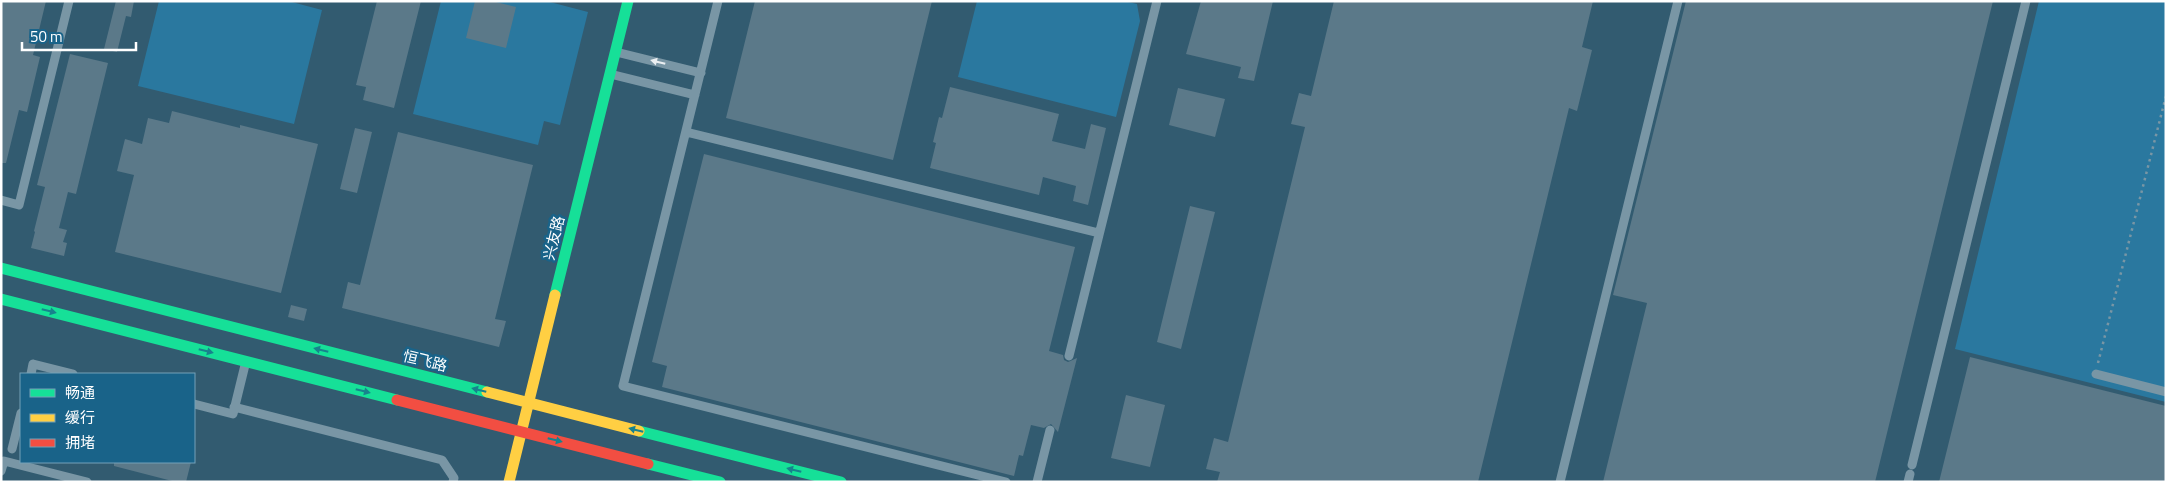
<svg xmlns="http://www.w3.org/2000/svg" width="2167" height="483" font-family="'Titillium Web','Noto Sans SC',sans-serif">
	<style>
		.green { fill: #2a789f }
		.building { fill: #5b7989 }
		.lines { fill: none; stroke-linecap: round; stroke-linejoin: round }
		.path { stroke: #7996a5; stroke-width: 2.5; stroke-dasharray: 2.5 4; stroke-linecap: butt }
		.lane { stroke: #7996a5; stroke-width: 9 }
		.fast { stroke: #16e098; stroke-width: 11 }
		.slow { stroke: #ffcf43; stroke-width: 11 }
		.jam { stroke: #f24e42; stroke-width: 11 }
		.oneway { fill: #ebeff2 }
		.oneway2 { fill: #18828d }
		.labels { text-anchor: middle; stroke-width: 5; stroke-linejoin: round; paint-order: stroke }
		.street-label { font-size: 15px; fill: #fff; stroke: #196389 }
	</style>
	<rect width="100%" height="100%" fill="#325b70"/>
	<path class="green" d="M159,1h129l34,9 -28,114 -156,-38z
		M441,1h105l42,11 -28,113 -16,-4 -6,24 -125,-31z
		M977,1h147l13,3 3,17 -24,96 -158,-40z
		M2039,1h127v401l-211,-53z"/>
	<path class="building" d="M1,1h45l-13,54 7,2 -13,55 -8,-2 -13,53h-5z
		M116,1h18l-3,16 -5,-1 -9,36 -13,-3z
		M377,1h44l-27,107 -31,-8 3,-13 -10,-2z
		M475,1h17l24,6 -10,41 -40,-10z
		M755,1h177l-39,159 -167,-42z
		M1201,1h72l-19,80 -16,-3 3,-11 -55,-13z
		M1334,1h259l-11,46 10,3 -15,61 -8,-3 -91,374h-261l3,-10 -14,-3 8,-31 14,4 77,-315 -14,-3 8,-31 12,3z
		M1686,1h307l-118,481h-272l44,-179 -34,-8z
		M70,54l38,9 -32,131 -8,-2 -9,36 8,2 -4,12 4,1 -3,13 -33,-8 4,-16 -1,-1 11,-44 -8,-2z
		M950,87l109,27 -7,27 33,8 6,-25 15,4 -18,77 -15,-4 3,-15 -33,-9 -4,18 -109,-27 6,-25 -3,-1 6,-25 3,1z
		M1178,88l47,11 -10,38 -46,-12z
		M172,111l68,17v-3l78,19 -37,149 -166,-41 19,-77 -17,-4 8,-32 17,5 6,-26 21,5z
		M355,128l17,4 -15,61 -17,-4z
		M398,132l135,33 -38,154 11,2 -7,26 -157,-39 6,-26 12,3z
		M704,154l371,93 -26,104 14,4 1,5 4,2 9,-4 -19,74 -7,-8 -7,4 -13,-3 -8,31 -4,-1 -5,21 -352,-89 5,-21 -15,-4z
		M1190,206l25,6 -34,137 -24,-7z
		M291,305l16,4 -3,12 -16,-4z
		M1970,357l196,49v76h-227z
		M1126,395l39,10 -15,62 -39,-9z
		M114,462h77l-5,20h-10l-62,-16z"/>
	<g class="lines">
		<path class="path" d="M2098,363l68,-267"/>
		<path class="lane" d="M718,1l-95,385 383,96
			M616,52l85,21
			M610,74l85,21
			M686,132l413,101
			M1,200l18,5 50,-204
			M1069,356l88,-355
			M31,374l2,-10 40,10
			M2096,374l70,18
			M194,404l39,10 13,-53
			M234,407l208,53 12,18 -1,4
			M12,449l9,-36
			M1912,465l114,-464
			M1,471l3,-10 83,21
			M1037,482l13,-52
			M1560,482l118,-481
			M1908,482l2,-8"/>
		<path class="fast" d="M1,268l486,124
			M555,295l73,-294
			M1,299l396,101
			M639,431l202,51
			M648,464l72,18"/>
		<path class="slow" d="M487,392l152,39
			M509,482l46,-187"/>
		<path class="jam" d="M397,400l251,64"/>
	</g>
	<defs><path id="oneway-solid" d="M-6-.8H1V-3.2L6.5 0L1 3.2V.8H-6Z" transform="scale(1.25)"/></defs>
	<use class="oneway" href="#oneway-solid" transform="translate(658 62) rotate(-166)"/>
	<g class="oneway2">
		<use href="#oneway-solid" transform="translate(49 311) rotate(14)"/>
		<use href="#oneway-solid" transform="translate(321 350) rotate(-166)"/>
		<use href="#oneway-solid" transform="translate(206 351) rotate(14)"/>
		<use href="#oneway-solid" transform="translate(479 390) rotate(-166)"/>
		<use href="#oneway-solid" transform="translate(363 391) rotate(14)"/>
		<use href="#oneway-solid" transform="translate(636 430) rotate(-166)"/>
		<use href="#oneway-solid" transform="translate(555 440) rotate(14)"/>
		<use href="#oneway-solid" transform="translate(794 470) rotate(-166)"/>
	</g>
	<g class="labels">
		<g class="street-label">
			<text transform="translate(554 238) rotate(-76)" y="5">兴友路</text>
			<text transform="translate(425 361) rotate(14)" y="5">恒飞路</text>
		</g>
	</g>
	<rect width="2167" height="483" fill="none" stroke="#ffffff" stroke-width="5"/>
	<rect x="20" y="373" width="175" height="90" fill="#196389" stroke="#75a1b8"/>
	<rect x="30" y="389" width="25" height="8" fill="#16e098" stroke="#75a1b8"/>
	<text x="65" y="398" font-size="15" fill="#ffffff">畅通</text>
	<rect x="30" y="414" width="25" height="8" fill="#ffcf43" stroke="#75a1b8"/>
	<text x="65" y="423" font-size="15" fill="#ffffff">缓行</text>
	<rect x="30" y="439" width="25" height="8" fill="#f24e42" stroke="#75a1b8"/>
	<text x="65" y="448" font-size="15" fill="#ffffff">拥堵</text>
	<path d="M22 42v8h114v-8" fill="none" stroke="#ffffff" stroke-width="2.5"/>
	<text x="30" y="42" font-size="15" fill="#ffffff" stroke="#196389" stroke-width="4" paint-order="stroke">50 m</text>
</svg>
